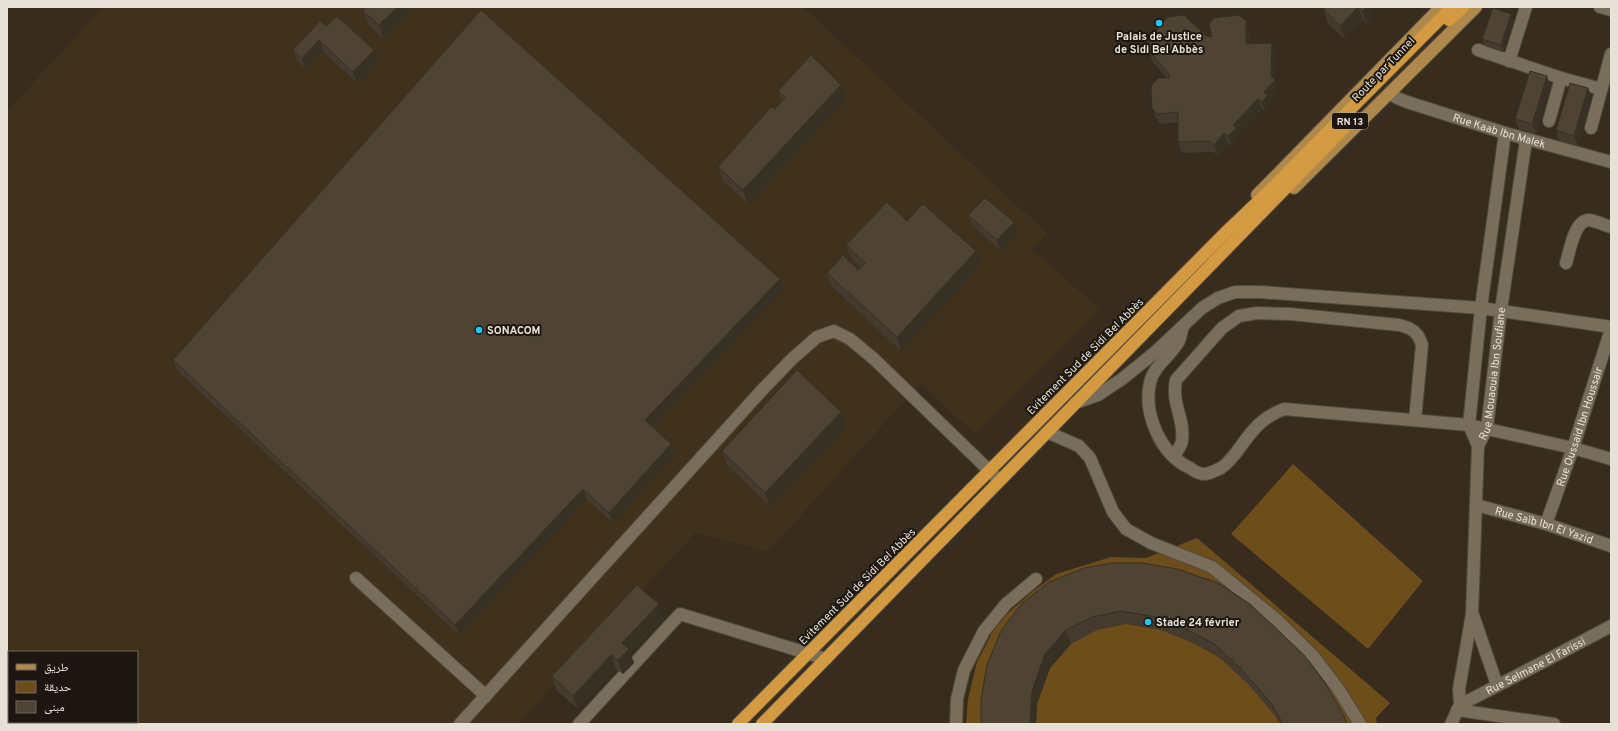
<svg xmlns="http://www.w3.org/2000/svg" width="1618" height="731" font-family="Overpass,'Noto Naskh Arabic',sans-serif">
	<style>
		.built { fill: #40311c; fill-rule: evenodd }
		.green { fill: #6d4d19 }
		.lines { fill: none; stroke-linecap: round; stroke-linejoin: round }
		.minor-casing { stroke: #534a3c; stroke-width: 14 }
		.major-casing { stroke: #534a3c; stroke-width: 14 }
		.highway-casing { stroke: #534a3c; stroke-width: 14 }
		.minor { stroke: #796d5b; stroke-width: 12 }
		.major { stroke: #af884b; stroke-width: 12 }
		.highway { stroke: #d39a41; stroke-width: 12 }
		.wall { fill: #443a2d }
		.shaded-wall { fill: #373024 }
		.building { fill: #4f4434; stroke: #373024 }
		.poi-dot { fill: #1dc9fc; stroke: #1b160f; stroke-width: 1.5 }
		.labels { text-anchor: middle; stroke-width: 4; stroke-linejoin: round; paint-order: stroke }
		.shield { fill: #1b160f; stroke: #aaa49b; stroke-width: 1 }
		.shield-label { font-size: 10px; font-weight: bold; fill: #e8e1d7 }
		.poi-label { font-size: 11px; font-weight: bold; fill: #e8e1d7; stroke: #1b160f; text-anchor: start }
		.street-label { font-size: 11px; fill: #e8e1d7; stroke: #1b160f }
	</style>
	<rect width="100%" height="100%" fill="#372c1d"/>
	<path class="built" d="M103,7h700l244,226 -15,16 68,60 -125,125 -55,-50 -152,168 -73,-19 -177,191h-511v-613zM9,652h128v70h-128z"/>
	<path class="green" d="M1293,464l130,117 -55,68 -137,-115z
		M1197,538l193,165 -14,15 1,6h-411l2,-25 9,-37 16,-31 15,-18 23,-20 25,-19 55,-17 35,1z"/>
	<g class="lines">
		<defs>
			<g id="minor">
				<path d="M1600,7l11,3"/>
				<path d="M1478,50l83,28 40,11"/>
				<path d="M1509,61l17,-54"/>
				<path id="s1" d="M1390,93l7,5 10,4 98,31 106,29"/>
				<path d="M1549,121l12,-43"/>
				<path d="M1591,128l20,-74"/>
				<path d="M1566,263c4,-12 8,-43 23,-43 7,1 15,5 22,7"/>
				<path d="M1183,327c-2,4 -2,10 -4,14 -8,15 -26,25 -29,42 -7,31 11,72 40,85 4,3 9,6 14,6 6,0 12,-4 17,-6 8,-5 15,-15 20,-22 13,-18 22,-29 43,-37l185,16 104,23 38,11"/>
				<path d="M1075,403l23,-8 24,-16 31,-25 49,-46 16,-10 17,-6h25l221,16 130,19"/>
				<path d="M1047,432l32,14 11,12 23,54 13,17 25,14 61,24 65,53 37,37 25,33 21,34"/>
				<path d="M1478,446l-9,-21 12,-117 24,-175"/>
				<path d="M1174,456c3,-5 8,-11 8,-16 3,-21 -11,-36 -6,-60l46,-52 17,-12 18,-3 33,1 109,11c13,3 19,7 23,20l-7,75"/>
				<path id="s2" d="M1476,505l70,19 65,22"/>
				<path id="s3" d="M1546,524l27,-76 38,-119"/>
				<path d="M356,578l130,118"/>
				<path d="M1473,615l24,70"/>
				<path id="s4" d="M1460,705l85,-44 66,-35"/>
				<path d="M1457,710l97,14"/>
				<path d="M460,724l303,-335 29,-30 25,-22 17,-6 16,8 24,20 125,121"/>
				<path d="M579,724l101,-110 146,45"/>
				<path d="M956,724l1,-25 7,-29 20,-39 22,-27 30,-25"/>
				<path id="s5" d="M1451,724l9,-19 -1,-16 13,-75 6,-168 9,-18 14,-118 25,-170"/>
			</g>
			<path id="major" d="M1294,188l182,-181
				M1257,195l184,-188"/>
			<path id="highway" d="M1449,20l14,-13
				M738,724l490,-494 41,-39 183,-184
				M762,724c195,-201 392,-399 586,-600"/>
		</defs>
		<use href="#minor" class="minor-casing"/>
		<use href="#major" class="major-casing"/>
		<use href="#highway" class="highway-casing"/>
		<use href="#minor" class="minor"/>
		<use href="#major" class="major"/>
		<use href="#highway" class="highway"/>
	</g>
	<path class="wall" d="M415,7l-32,32 -15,-15 -5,-13z
		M1326,7h52l-7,7 1,5 -5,5 -4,-4 -18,19 -17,-15 -4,-14z
		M1511,14l2,7 -10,31 -18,-6 -3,-7z
		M327,26l51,34 -21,23 -34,-32 -18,18 -8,-9 -4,-10z
		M1249,31l1,13 22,-1 4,10 -1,27 4,10 -9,10 2,6 -7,6 -3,-3 -24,25 1,5 -7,7 -4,-3 -10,12 -5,-3 -31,1 -4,-11v-20l-17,2 -5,-6 -4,-10 15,-30 -15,-17 -3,-10 57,-15 6,1z
		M1547,76l3,11 -14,47 -17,-5 -4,-10z
		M1588,88l4,10 -14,48 -19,-5 -3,-11z
		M778,91l68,8 -98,105 -25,-23 -5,-14 57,-58 7,-7z
		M968,215l46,7 4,10 -17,19 -29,-26z
		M907,221l74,43 -80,87 -69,-64 -5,-14 31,-3 3,-2 -10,-10 -5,-13z
		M780,279l4,10 -132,138 19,17 4,10 -62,69 -26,-24 -128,136 -282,-265 -4,-10z
		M841,412l5,14 -76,81 -43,-42 -5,-14z
		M1218,583l129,141h-67l-4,-7 -27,-32 -29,-27 -27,-15 -32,-13 -35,-6 -29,6 -26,14 -21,24 -13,36 -1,20h-55l20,-93z
		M664,618l-34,34 4,11 -11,11 -7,-5 -38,40 -22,-19 -4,-14z"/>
	<path class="shaded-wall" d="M397,7h18l-32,32 -4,-14z
		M1358,7l5,13 -18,19 -5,-13z
		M1366,7h12l-7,7 1,5 -5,5 -5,-13z
		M1511,14l2,7 -10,31 -2,-7z
		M1246,21l3,10 1,24 -4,-11z
		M319,40l4,11 -18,18 -3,-11z
		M1272,43l4,10 -1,27 4,10 -9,10 2,6 -7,6 -3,-10 2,-10 7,-16z
		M374,50l4,10 -21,23 -4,-11z
		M1547,76l3,11 -14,47 -4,-10z
		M841,85l5,14 -98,105 -5,-14z
		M1588,88l4,10 -14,48 -4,-10z
		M1258,99l4,10 -24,25 1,5 -7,7 -4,-10 5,-11z
		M1224,133l4,10 -10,12 -4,-10z
		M1014,222l4,10 -17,19 -4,-11z
		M976,251l5,13 -80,87 -4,-14z
		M780,279l4,10 -135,141 -4,-10z
		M841,412l5,14 -76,81 -5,-14z
		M671,444l4,10 -62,69 -4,-10z
		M583,489l4,10 -128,136 -4,-10z
		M659,604l5,14 -34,34 4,11 -11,11 -5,-14 4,-17z
		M1066,630l5,14 -21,24 -13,36 -1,20h-6l2,-33 13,-37z
		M611,655l5,14 -38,40 -5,-13z"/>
	<path class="building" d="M366,7h31l-18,18 -16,-14z
		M1326,7h32l-18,19 -16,-16z
		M1359,7h7l-4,4z
		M1493,8l18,6 -10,31 -19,-6z
		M481,10l299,269 -135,141 26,24 -62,69 -26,-24 -128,136 -282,-265z
		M1184,15l22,21 6,1 -3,-13 5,-6 25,-3 7,6v23l26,-1 -1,33 4,4 -11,12 4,3 -6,7 -4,-3 -25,26 3,3 -8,8 -4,-3 -10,12 -5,-4 -31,1v-30l-21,2 -5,-6 -1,-22 7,-8h11l1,-3 -21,-24v-13l19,-21z
		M337,16l37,34 -21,22 -34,-32 -17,18 -9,-8 27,-29 7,5z
		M811,55l30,30 -98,105 -25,-23 53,-60 4,2 10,-12 -7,-6z
		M1530,71l17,5 -15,48 -17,-5z
		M1570,83l18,5 -14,48 -18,-6z
		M985,198l29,24 -17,18 -29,-25z
		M887,202l20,19 16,-17 53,47 -79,86 -70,-64 16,-18 15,15 7,-7 -19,-18z
		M797,370l44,42 -76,81 -43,-42z
		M1112,563h30l35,6 41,14 32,21 54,51 21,28 19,33 3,8h-64l-12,-21 -27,-31 -28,-27 -28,-15 -32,-13 -35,-6 -29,6 -26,13 -21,24 -13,37 -2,33h-49v-24l6,-35 14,-34 21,-28 27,-21 35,-14z
		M637,585l22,19 -37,39 7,6 -11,11 -7,-5 -38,41 -21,-20z"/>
	<g class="poi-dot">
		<circle cx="1159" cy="23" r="4"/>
		<circle cx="479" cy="330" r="4"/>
		<circle cx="1148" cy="622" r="4"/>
	</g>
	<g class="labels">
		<rect class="shield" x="1332" y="113" width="36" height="16" rx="3"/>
		<g class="shield-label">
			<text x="1350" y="125">RN 13</text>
		</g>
		<g class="poi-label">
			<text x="1159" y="40" text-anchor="middle">Palais de Justice<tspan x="1159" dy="13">de Sidi Bel Abbès</tspan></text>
			<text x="487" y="334">SONACOM</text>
			<text x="1156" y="626">Stade 24 février</text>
		</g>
		<g class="street-label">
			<text transform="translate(1383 69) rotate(-46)" y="4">Route par Tunnel</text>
			<text dy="4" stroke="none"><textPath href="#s1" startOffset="116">Rue Kaab Ibn Malek</textPath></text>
			<text transform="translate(1085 356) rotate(-45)" y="4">Evitement Sud de Sidi Bel Abbès</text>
			<text dy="4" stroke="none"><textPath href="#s5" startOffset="356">Rue Mouaouia Ibn Soufiane</textPath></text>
			<text dy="4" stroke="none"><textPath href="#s3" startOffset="103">Rue Oussaid Ibn Houssair</textPath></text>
			<text dy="4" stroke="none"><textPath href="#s2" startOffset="71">Rue Saïb Ibn El Yazid</textPath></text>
			<text transform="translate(857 586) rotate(-45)" y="4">Evitement Sud de Sidi Bel Abbès</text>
			<text dy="4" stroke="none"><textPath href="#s4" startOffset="85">Rue Selmane El Farissi</textPath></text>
		</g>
	</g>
	<rect width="1618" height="731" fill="none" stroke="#e8e1d7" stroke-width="16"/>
	<rect x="8" y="651" width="130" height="72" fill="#1b160f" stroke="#6d675f"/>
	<rect x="16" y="664" width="20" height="6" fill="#af884b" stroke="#6d675f"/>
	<text x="44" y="671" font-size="12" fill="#e8e1d7">طريق</text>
	<rect x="16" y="681" width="20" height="12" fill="#6d4d19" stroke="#6d675f"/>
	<text x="44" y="691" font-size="12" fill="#e8e1d7">حديقة</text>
	<rect x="16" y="701" width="20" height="12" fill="#4f4434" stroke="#6d675f"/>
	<text x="44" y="711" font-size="12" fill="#e8e1d7">مبنى</text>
</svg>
